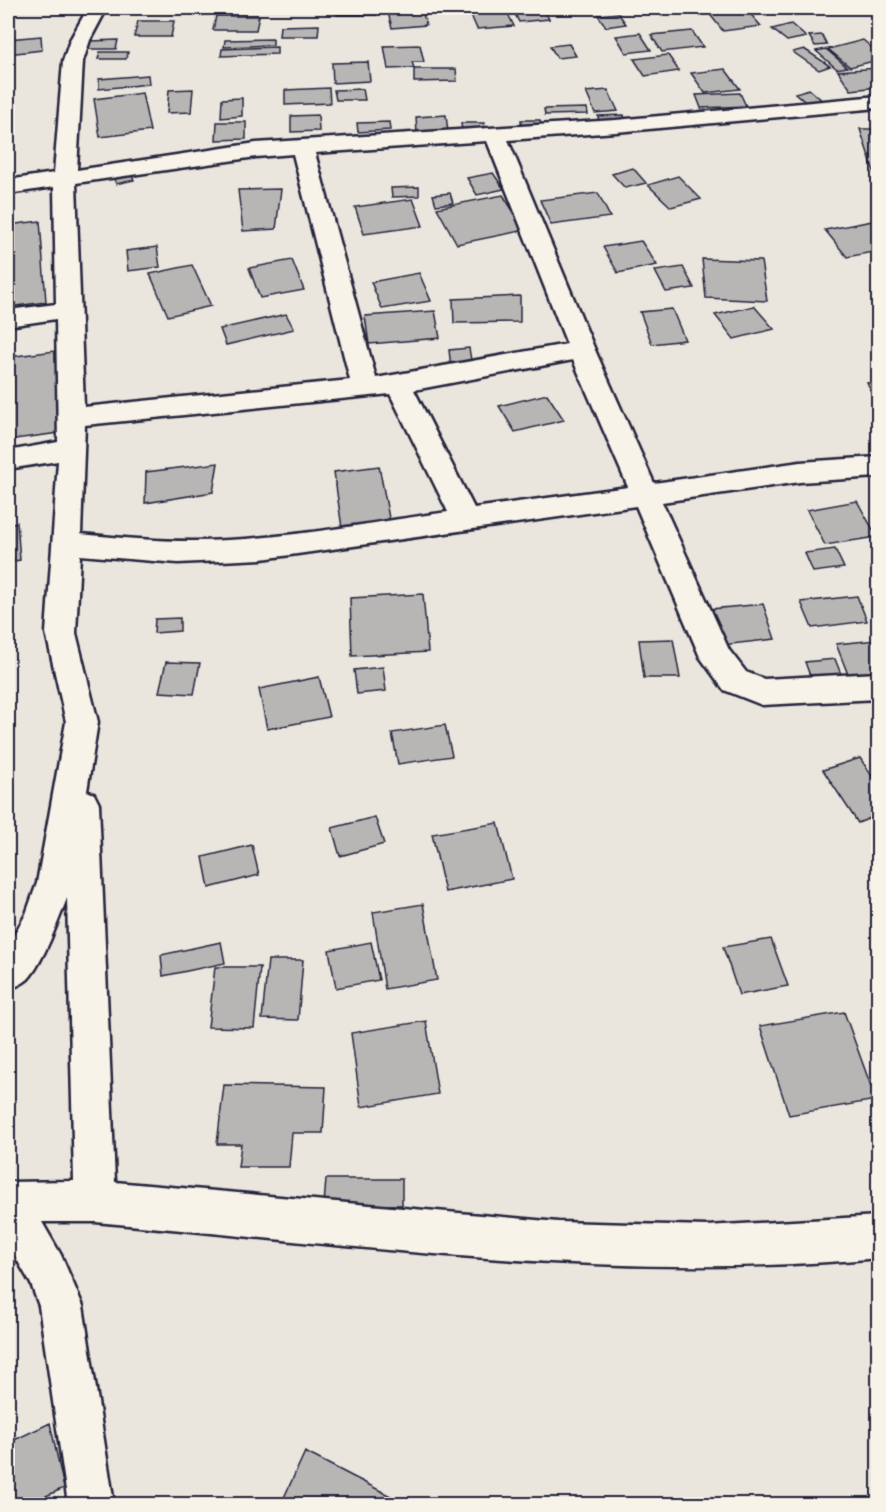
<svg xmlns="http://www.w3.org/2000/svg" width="886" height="1512" font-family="Itim,sans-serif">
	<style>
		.building { fill: #b8b6b5; stroke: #22223b; stroke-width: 1.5 }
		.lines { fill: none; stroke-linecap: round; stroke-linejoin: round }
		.minor-casing { stroke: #22223b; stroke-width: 5 }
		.minor { fill: #f7f3e8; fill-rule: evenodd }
	</style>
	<rect width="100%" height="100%" fill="#eae6de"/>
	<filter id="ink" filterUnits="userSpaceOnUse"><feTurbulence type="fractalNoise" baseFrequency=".0167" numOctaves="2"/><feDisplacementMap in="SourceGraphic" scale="12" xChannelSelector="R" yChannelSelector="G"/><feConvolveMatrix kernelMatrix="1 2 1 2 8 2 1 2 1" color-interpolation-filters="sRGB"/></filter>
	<g filter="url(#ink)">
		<path class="building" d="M198,8h36l-1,5 -36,2z
			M294,8h39l-1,2h-38z
			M338,8h38v7h-39z
			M512,8h31l6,11 -30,3z
			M745,8l16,18 -38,5 -15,-19z
			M422,9l4,16 -34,3 -4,-16z
			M506,10l8,16 -37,3 -7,-16z
			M618,13l8,11 -20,3 -8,-12z
			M216,16h43l-3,14h-43z
			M138,21h36l-3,16h-37z
			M791,24l15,13 -19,4 -15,-12z
			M319,25l-1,11h-39l1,-10z
			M692,31l11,16 -41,5 -11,-17z
			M640,33l11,17 -25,3 -10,-17z
			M822,35l5,10 -12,1 -6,-10z
			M41,36l1,14 -34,4v-15z
			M273,39v6l-49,2 1,-7z
			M118,40l-2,9h-28l2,-8z
			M863,40l15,13v7l-28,7 -22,-18z
			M569,44l7,12 -19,2 -7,-12z
			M420,45l4,17h-12l2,6 -26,1 -4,-23z
			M277,47v7l-56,2 1,-7z
			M804,49l26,17 -11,4 -26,-18z
			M826,49l21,18 -10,2 -21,-18z
			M100,52h28l-2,7h-28z
			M668,55l11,16 -34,5 -11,-17z
			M368,62l2,19 -37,2 -1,-20z
			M878,68v19l-27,3 -13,-19z
			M414,69h42l1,12 -43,1z
			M725,69l15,20 -35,4 -14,-20z
			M148,75l1,9 -50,5v-10z
			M329,88l1,15 -45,2v-15z
			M193,89l-2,23 -24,1 2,-23z
			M363,89l2,11h-29l-2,-10z
			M809,89l15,13 -14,4 -15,-13z
			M608,90l10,21 -23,2 -9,-21z
			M142,93l8,38 -50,6 -6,-38z
			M740,93l6,13 -45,2 -5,-13z
			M242,98v18l-21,2 1,-19z
			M587,108l1,6 -43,1 -1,-6z
			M318,115l1,16 -28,1v-16z
			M446,115l2,17 -31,1 -1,-16z
			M624,115l2,8 -27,1 -1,-8z
			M521,120h19l1,7 -19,1z
			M217,122h29v17l-30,1z
			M389,122l1,8 -32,2 -1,-9z
			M461,123h23l1,8 -23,1z
			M860,129h18v43h-4z
			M127,163l7,17 -18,4 -7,-17z
			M633,168l13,15 -21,5 -13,-14z
			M493,173l11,16 -27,6 -10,-17z
			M678,176l23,23 -30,8 -23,-22z
			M419,187v9l-27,1 -1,-9z
			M281,189l-5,40 -33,2 -5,-41z
			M450,193l3,10 -17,2 -3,-10z
			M598,193l12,24 -59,8 -11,-25z
			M503,195l22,35 -68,14 -20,-36z
			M413,199l10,27 -59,8 -9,-27z
			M878,220v31l-31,6 -22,-27z
			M40,221l6,81 -38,5v-82z
			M641,241l16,24 -39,8 -15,-26z
			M157,247l3,20 -32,4 -2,-20z
			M702,259l59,2 6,40 -61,-3z
			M292,260l12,30 -44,8 -11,-30z
			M192,265l19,41 -43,10 -18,-42z
			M683,267l11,21 -28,4 -11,-21z
			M419,273l12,28 -49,8 -11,-27z
			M520,296v26l-66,1 -1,-24z
			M754,306l20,23 -40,10 -19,-24z
			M672,309l13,31 -33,4 -12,-32z
			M435,311l5,27 -71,6 -4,-28z
			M286,314l8,15 -68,16 -6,-16z
			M469,348l3,18 -21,1 -2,-17z
			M63,350l3,82 -58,8v-83z
			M878,382v24l-11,-23z
			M547,394l17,26 -49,12 -16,-26z
			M218,463l-5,29 -68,11 1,-31z
			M379,466l11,57 -48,5 -8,-56z
			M857,501l20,36 -52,8 -18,-35z
			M17,522l3,38 -12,2v-38z
			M835,549l9,19 -31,4 -8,-19z
			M423,594l5,58 -76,4 -2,-58z
			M857,596l10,25 -55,7 -11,-26z
			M763,604l12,35 -53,6 -11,-36z
			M180,618v13l-26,2 1,-14z
			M673,639l7,39h-36l-5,-38z
			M877,640l1,40 -27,2 -15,-38z
			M835,659l10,25 -31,3 -9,-25z
			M166,662l34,1 -6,31 -35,-2z
			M383,667l3,24 -29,3 -3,-24z
			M319,677l10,40 -62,12 -8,-40z
			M445,725l7,31 -54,8 -6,-31z
			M860,758l18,27v30l-20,8 -35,-53z
			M375,817l9,27 -44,12 -8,-28z
			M498,823l14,56 -67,13 -13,-58z
			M252,845l7,30 -50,13 -6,-31z
			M423,904l14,76 -52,9 -12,-77z
			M771,939l17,47 -49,9 -16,-48z
			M221,942l4,21 -62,13 -2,-21z
			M371,942l8,38 -43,8 -7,-38z
			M268,960h35l-5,60 -36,-1z
			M215,967h45l-6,61 -46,-1z
			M844,1012l32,88 -87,15 -29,-89z
			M426,1021l12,73 -77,13 -10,-74z
			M224,1085l102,2 -3,46h-31l-3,34h-51l3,-23h-24z
			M326,1179h76v26l-78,-1z
			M50,1423l14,65 -36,16h-20v-61z
			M305,1452l101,52h-125z"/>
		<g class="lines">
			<defs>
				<path id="minor" d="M88,8h19l-17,32 -7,21 -6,109 179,-27 360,-23 262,-24v12l-262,24 -108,8 87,210 59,133 146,-21 78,-5v20l-78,5 -138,20 67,148 17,22 18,7 114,-6v26l-116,6 -38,-15 -24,-33 -64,-151 -374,53 -84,4 -98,-8 -4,78 22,89 -11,69 7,3 5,10 16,378 443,40 149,4 171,-10v42c-260,25 -523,-13 -783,-36h-53l19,33 22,51 31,198h-46l-29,-198 -8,-22 -23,-40v-62l66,-1 -7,-283c-7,19 -25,67 -39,81 -6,5 -13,8 -20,10v-43l18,-32 11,-31 29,-161 -20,-89 12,-172 -50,8v-18l50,-9 -2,-123 -48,7v-16l48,-6 -2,-117 -46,7v-14l46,-7 9,-112 7,-21zM487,141l80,203 -191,34 -61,-225zM293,154l57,226 -266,27 -8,-224 180,-26zM573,360l55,127 -154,21 -60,-118zM390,394l58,118c-73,10 -146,24 -220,28 -49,3 -98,-1 -147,-6l4,-109z"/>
			</defs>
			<use href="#minor" class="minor-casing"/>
			<use href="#minor" class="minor"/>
		</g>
	</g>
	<rect width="886" height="1512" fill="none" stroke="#f7f3e8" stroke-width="30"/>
	<rect x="15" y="15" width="856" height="1482" fill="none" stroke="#22223b" stroke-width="2" filter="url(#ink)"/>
</svg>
